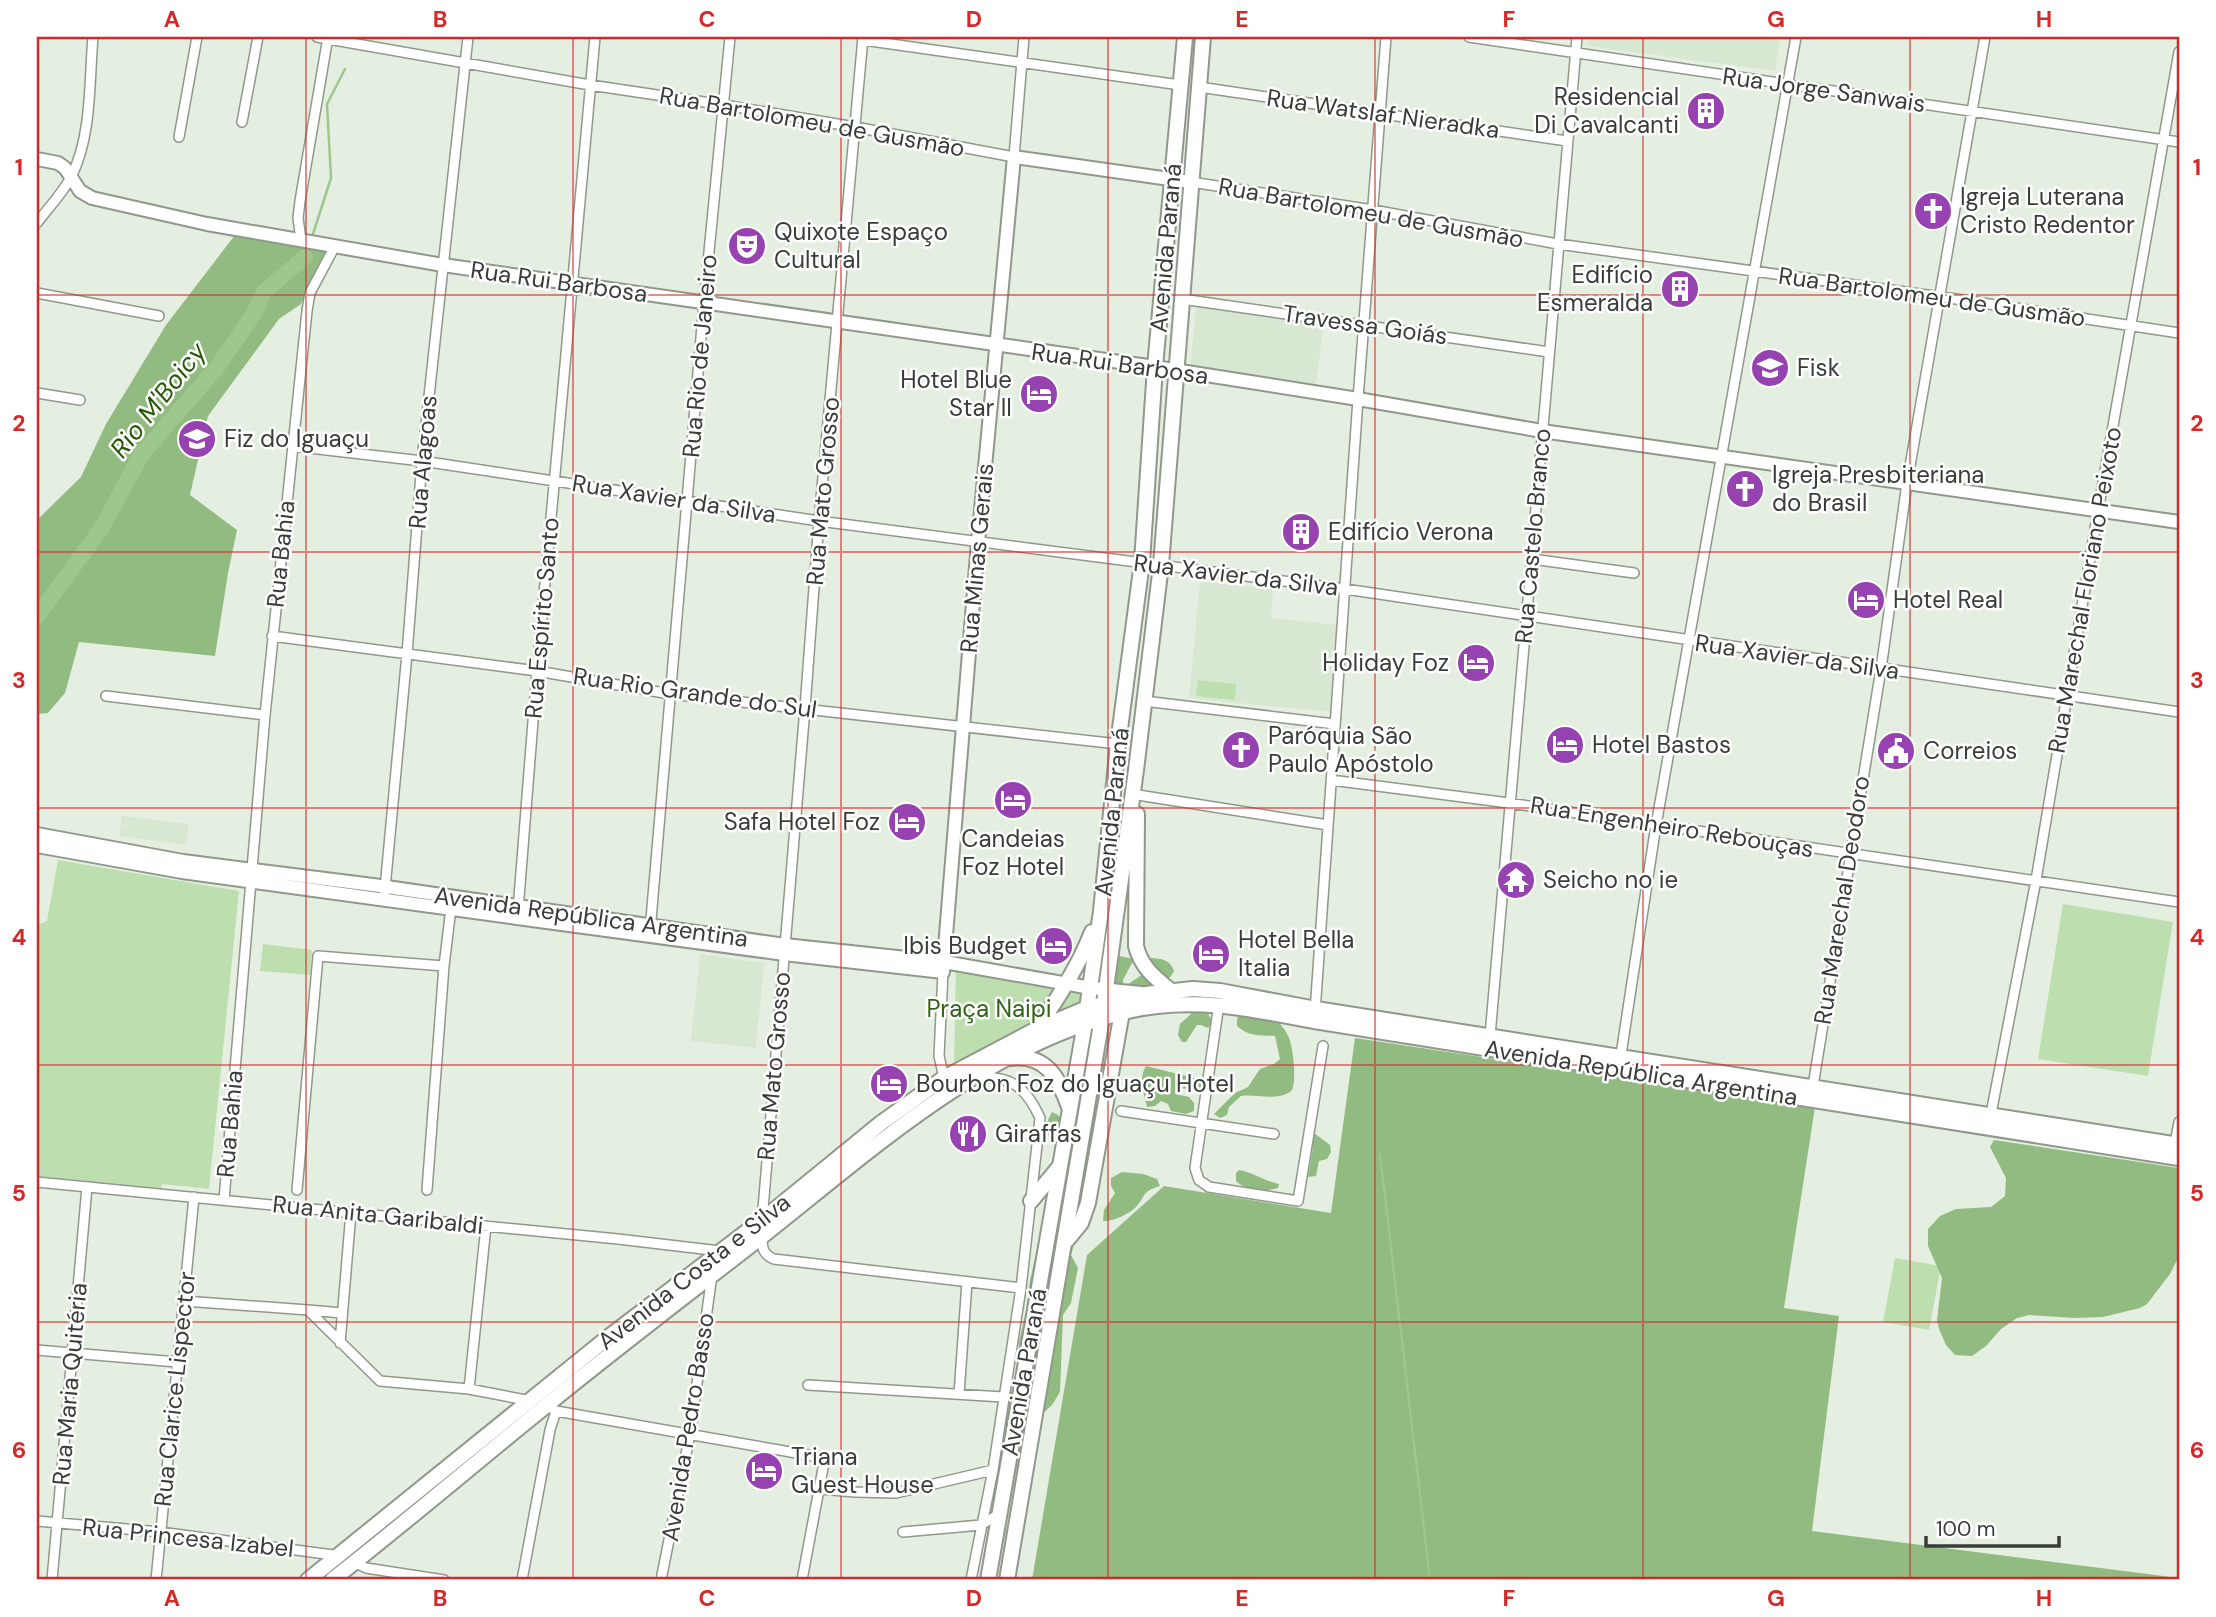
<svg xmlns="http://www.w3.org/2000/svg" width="2216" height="1617" font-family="'DM Sans',sans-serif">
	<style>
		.built { fill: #d8e7d2 }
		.green { fill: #bddfb0 }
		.forest { fill: #91bb81 }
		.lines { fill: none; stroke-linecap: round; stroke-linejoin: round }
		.stream { stroke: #9dc78c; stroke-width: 2.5 }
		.river { stroke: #9dc78c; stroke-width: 16 }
		.street-casing { stroke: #8f988b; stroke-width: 12 }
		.secondary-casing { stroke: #8f988b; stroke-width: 16 }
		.primary-casing { stroke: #8f988b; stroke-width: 18 }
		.street { stroke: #fff; stroke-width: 9 }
		.secondary { stroke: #fff; stroke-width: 12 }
		.primary { stroke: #fff; stroke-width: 14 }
		.grid { fill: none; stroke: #d62828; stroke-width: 2; stroke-opacity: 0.55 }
		.labels { text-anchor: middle; stroke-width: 5; stroke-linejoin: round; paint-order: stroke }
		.street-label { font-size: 24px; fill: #393d38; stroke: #fff }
		.poi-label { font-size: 24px; fill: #393d38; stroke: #fff; text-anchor: start }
		.park-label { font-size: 24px; fill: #306415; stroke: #fff }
		.water-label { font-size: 26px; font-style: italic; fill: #245802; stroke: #fff }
		.neatline { fill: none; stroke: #d62828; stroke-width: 2.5 }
		.grid-label { font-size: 23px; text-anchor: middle; font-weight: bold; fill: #d62828 }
	</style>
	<rect width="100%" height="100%" fill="#e5efe1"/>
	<path class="built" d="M1588,37h192l-5,34 -188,-25z
		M1197,302l127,19 -8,66 -126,-20z
		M1200,581l73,8 -2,29 68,7 -7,87 -143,-14z
		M122,816l67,8 -3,21 -67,-9z
		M700,954l64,9 -8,85 -65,-7z"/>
	<path class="green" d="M1198,680l38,4 -1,16 -39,-4z
		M58,860l181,31 -30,298 -47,-5 -1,5 -124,-13v-251l10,-4z
		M2063,904l110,18 -25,154 -110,-17z
		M263,944l49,6 -2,25 -50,-4z
		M956,969l127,21 -2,14 -127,59z
		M1895,1258l46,8 -12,64 -46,-8z"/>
	<path class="forest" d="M235,235l92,16 -26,53 -22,15 -71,97 -18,79 47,35 -9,43 -13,83 -136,-14 -14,51 -17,20 -11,1v-194l44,-43 25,-53 60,-99z
		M1114,955l20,4 -11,21v4l4,1 16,-11 2,-16c13,0 25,0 29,13 -15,27 -34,19 -58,15l-4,-3z
		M1224,997l51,18c3,9 11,14 14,23 4,9 9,49 1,54 -14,9 -34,2 -49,4l-12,11 -2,8 -7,3 -6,-4 21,-21 13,-6 12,-18 14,-5 6,-5 -5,-23c-15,-1 -26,1 -38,-10v-7l5,-7 -17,-12z
		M1189,1009l18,3 6,10 -5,6 -7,-3h-4l-11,17h-4l-4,-7 2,-11 11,-10z
		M1355,1038l460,69 -31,201 55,8 -27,215 367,47v2h-1147l55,-325 77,-69 167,27z
		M1146,1066l48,12 8,4 -1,8 -23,-2 -3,6 14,3 5,6v8l-8,3 -15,-3 -3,-7 -7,-3 -6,5 -8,1c-3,-14 -9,-28 -1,-41z
		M1052,1112l6,3 5,7c18,3 23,4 30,22l-8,9 -11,3 -9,-10 -15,-5 -4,-17z
		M1314,1133l16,12 1,7 -4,7 -8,2 -3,15 -8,1 5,-30 -2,-7z
		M1994,1140l185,28v88l-9,18 -23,30 -7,4 -37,9 -28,1 -46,-3 -12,3 -16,11 -15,17 -14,10 -17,-1 -9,-10 -7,-16 -2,-9 5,-42 -14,-32v-17l12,-13 16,-7 35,-2 14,-11 1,-18 -16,-31z
		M1239,1170c16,3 23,10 40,14l-1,4c-14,4 -31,4 -42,-7v-8z
		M1122,1172l21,2 14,5 3,7c-20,6 -13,10 -25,22 -7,6 -22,14 -32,13l1,-11 11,-17 -4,-7v-8z
		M1055,1194l14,1 6,46 -4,14 7,13 -7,35 -8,12 -3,77 -8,13 -11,10 -10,-11 -8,16 -14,9 -4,-15 12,-43 2,-29 7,-30 4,-31 16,-73z"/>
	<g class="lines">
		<path class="stream" d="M313,234l18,-56 -4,-74 18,-35
			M1380,1154l50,426"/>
		<path class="river" d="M37,616l64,-87 40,-74 77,-89 35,-51 11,-23 41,-35"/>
		<defs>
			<path id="street" d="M317,37l273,48 134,20 131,22 159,30 10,-120
				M1469,37l710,105
				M863,40l317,45
				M1199,87l368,54
				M242,122l16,-85
				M179,137l18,-100
				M1191,182l182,28 185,34 398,55 223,34
				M37,223c11,-15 27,-31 35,-48 20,-41 17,-93 21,-138
				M301,240l-3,-22 2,-17 28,-164
				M37,293l122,23
				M1182,299l367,53
				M37,393l43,7
				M292,446l130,15 397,60 526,68 834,123
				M1532,559l102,14
				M272,636l265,35 133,23 448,50
				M106,696l159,19
				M1144,701l191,23
				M1331,780l178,23 670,99
				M1138,795l190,30
				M384,899l23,-245 15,-193 46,-424
				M518,910l19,-239 58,-634
				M650,931l54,-628 26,-266
				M943,972l-4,84 5,22
				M1219,1004l-24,164 4,12 10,7 89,14 25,-155
				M1315,1012l43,-613 28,-362
				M1490,1036l87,-999
				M1620,1061l36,-236 140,-788
				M1812,1092l69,-423 26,-186 78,-446
				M1121,1111l153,23
				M1990,1119l46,-239 62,-369 81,-459
				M2174,1148l5,-26
				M37,1182l581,57 102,12
				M297,1190l21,-234 126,10
				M427,1190l17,-224 7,-58
				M224,1200l41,-485 42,-404 3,-18 25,-47
				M762,1221l43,-513 14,-187 44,-484
				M762,1235c0,12 0,19 12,24l247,29
				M184,1301l124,9 72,71 89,8 62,12
				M308,1310l34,3
				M340,1343l11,-131
				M37,1350l140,12
				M808,1385l195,12
				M469,1389l17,-163
				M959,1394l8,-112
				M545,1404l11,7 263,46 5,6 -22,117
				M820,1489l35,3 41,1 97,-23
				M37,1521l123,11 181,24
				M903,1532l78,-7 18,-11
				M354,1562l12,6 78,12
				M52,1580l35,-393
				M156,1580l38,-383
				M522,1580l28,-150 6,-19
				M661,1580l29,-146 22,-159
				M971,1580l22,-110 28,-182 19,-170c-14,-31 -29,-43 -64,-40"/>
			<path id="secondary" d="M37,159l21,4 7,5 15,23 12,7 115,26 236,41 712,102 203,32 184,32 637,91
				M37,834l146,27 190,24 412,60 159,17 147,26 50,5
				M37,846l145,26 335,46 267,36 159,18 35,-430 36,-385 177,25"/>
			<path id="primary" d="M1137,814l-1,132c5,21 19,32 35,45
				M1036,1029c22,-30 42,-62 56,-97
				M1011,1058c35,-4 48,20 58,49
				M1031,1201l29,-35
				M1067,1240l14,-17 7,-20 34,-191
				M308,1580l298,-241 156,-119 119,-97 63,-45 91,-48 52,-22 59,-14 47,-5 27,2 96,18 863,136
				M332,1580c73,-57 143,-117 215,-175 71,-58 145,-114 218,-171 111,-88 221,-189 363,-223 63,-15 124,-2 186,10l865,137
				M988,1580l97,-557 16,-112 17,-167 24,-182 13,-195 30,-330
				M1007,1580l95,-562 34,-248 25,-205 42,-528"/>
		</defs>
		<use href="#street" class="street-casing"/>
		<use href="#secondary" class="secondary-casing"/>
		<use href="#primary" class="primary-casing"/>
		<use href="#street" class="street"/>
		<use href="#secondary" class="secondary"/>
		<use href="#primary" class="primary"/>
	</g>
	<path class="grid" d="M306,37v1543M573,37v1543M841,37v1543M1108,37v1543M1375,37v1543M1643,37v1543M1910,37v1543M37,295h2142M37,552h2142M37,808h2142M37,1065h2142M37,1322h2142"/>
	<defs>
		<symbol id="building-disc" viewBox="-11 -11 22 22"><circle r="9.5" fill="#9642b1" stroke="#fff"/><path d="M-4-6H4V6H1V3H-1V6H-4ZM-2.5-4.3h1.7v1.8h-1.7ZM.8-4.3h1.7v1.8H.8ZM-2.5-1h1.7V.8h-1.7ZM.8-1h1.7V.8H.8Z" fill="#fff"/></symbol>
		<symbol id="church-disc" viewBox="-11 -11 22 22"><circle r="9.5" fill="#9642b1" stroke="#fff"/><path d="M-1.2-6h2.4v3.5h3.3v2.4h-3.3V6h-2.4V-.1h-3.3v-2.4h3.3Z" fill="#fff"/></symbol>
		<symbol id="theatre-disc" viewBox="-11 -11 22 22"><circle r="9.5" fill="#9642b1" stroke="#fff"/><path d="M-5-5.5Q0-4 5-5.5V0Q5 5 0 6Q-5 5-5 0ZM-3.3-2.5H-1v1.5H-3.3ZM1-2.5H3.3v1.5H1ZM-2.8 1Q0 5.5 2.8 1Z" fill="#fff"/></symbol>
		<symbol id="school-disc" viewBox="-11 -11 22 22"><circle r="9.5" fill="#9642b1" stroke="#fff"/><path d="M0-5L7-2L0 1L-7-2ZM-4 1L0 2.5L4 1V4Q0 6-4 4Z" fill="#fff"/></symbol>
		<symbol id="hotel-disc" viewBox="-11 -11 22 22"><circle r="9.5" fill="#9642b1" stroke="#fff"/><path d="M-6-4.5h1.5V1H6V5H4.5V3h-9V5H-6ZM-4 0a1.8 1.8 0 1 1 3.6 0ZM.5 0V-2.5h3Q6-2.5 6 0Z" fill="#fff"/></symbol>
		<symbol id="civic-disc" viewBox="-11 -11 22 22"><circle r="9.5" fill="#9642b1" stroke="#fff"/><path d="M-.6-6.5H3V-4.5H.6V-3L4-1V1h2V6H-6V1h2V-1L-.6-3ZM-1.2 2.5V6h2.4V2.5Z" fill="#fff"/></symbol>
		<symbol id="temple-disc" viewBox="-11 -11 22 22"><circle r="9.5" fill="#9642b1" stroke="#fff"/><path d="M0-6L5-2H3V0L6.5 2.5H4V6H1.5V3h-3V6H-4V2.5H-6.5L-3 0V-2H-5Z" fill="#fff"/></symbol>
		<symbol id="restaurant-disc" viewBox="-11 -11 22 22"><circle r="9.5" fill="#9642b1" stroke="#fff"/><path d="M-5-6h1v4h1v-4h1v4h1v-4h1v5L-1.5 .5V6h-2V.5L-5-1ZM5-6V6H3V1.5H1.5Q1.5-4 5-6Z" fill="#fff"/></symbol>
	</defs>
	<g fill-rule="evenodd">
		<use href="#building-disc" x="1684" y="89" width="44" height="44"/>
		<use href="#church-disc" x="1911" y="189" width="44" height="44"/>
		<use href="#theatre-disc" x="725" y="224" width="44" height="44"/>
		<use href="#building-disc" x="1658" y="267" width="44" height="44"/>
		<use href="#school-disc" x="1748" y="346" width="44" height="44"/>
		<use href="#hotel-disc" x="1017" y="372" width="44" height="44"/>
		<use href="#school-disc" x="175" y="417" width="44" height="44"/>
		<use href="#church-disc" x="1723" y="467" width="44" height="44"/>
		<use href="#building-disc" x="1279" y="510" width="44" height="44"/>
		<use href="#hotel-disc" x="1844" y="578" width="44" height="44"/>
		<use href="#hotel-disc" x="1454" y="641" width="44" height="44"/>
		<use href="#hotel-disc" x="1543" y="723" width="44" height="44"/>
		<use href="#church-disc" x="1219" y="728" width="44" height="44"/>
		<use href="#civic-disc" x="1874" y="729" width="44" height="44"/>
		<use href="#hotel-disc" x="991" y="778" width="44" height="44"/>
		<use href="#hotel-disc" x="885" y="800" width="44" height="44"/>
		<use href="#temple-disc" x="1494" y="858" width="44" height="44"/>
		<use href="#hotel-disc" x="1032" y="924" width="44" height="44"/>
		<use href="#hotel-disc" x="1189" y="932" width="44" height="44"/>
		<use href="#hotel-disc" x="867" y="1062" width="44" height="44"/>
		<use href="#restaurant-disc" x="946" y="1112" width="44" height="44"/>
		<use href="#hotel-disc" x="742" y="1449" width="44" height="44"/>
	</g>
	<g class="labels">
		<g class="street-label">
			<text transform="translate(1824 90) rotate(8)" y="8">Rua Jorge Sanwais</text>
			<text transform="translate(1383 114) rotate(8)" y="8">Rua Watslaf Nieradka</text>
			<text transform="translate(812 122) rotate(10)" y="8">Rua Bartolomeu de Gusmão</text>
			<text transform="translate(1371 213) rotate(10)" y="8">Rua Bartolomeu de Gusmão</text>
			<text transform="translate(1166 248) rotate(-85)" y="8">Avenida Paraná</text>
			<text transform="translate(559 282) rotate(8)" y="8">Rua Rui Barbosa</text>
			<text transform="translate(1932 297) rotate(8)" y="8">Rua Bartolomeu de Gusmão</text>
			<text transform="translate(1365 325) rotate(8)" y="8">Travessa Goiás</text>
			<text transform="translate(700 356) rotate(-85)" y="8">Rua Rio de Janeiro</text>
			<text transform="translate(1120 364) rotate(8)" y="8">Rua Rui Barbosa</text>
			<text transform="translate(423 462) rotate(-85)" y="8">Rua Alagoas</text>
			<text transform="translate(823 491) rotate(-85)" y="8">Rua Mato Grosso</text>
			<text transform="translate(674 499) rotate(9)" y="8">Rua Xavier da Silva</text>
			<text transform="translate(1533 536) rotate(-85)" y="8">Rua Castelo Branco</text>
			<text transform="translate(281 554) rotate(-84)" y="8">Rua Bahia</text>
			<text transform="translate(977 558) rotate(-85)" y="8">Rua Minas Gerais</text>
			<text transform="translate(1236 575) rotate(7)" y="8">Rua Xavier da Silva</text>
			<text transform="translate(2085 590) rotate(-80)" y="8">Rua Marechal Floriano Peixoto</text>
			<text transform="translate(542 618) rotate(-85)" y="8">Rua Espírito Santo</text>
			<text transform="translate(1797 657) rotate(8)" y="8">Rua Xavier da Silva</text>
			<text transform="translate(695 693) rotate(8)" y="8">Rua Rio Grande do Sul</text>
			<text transform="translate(1112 812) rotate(-84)" y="8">Avenida Paraná</text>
			<text transform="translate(1672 827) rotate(9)" y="8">Rua Engenheiro Rebouças</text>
			<text transform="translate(1842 900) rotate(-81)" y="8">Rua Marechal Deodoro</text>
			<text transform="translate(591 917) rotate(8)" y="8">Avenida República Argentina</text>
			<text transform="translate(774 1066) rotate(-85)" y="8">Rua Mato Grosso</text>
			<text transform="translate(1641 1073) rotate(9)" y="8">Avenida República Argentina</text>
			<text transform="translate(230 1124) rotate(-85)" y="8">Rua Bahia</text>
			<text transform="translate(378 1215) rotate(6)" y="8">Rua Anita Garibaldi</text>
			<text transform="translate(694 1272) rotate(-38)" y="8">Avenida Costa e Silva</text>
			<text transform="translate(1024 1372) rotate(-80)" y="8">Avenida Paraná</text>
			<text transform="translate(70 1384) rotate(-85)" y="8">Rua Maria Quitéria</text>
			<text transform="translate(175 1389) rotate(-84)" y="8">Rua Clarice Lispector</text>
			<text transform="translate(688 1427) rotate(-81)" y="8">Avenida Pedro Basso</text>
			<text transform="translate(188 1538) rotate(6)" y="8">Rua Princesa Izabel</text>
		</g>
		<g class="poi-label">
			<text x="1679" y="105" text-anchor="end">Residencial<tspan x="1679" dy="28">Di Cavalcanti</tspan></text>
			<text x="1960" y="205">Igreja Luterana<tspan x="1960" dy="28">Cristo Redentor</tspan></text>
			<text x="774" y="240">Quixote Espaço<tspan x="774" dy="28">Cultural</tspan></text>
			<text x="1653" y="283" text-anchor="end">Edifício<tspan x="1653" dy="28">Esmeralda</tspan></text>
			<text x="1797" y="376">Fisk</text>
			<text x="1012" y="388" text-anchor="end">Hotel Blue<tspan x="1012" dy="28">Star II</tspan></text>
			<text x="224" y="447">Fiz do Iguaçu</text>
			<text x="1772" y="483">Igreja Presbiteriana<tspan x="1772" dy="28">do Brasil</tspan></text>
			<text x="1328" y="540">Edifício Verona</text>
			<text x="1893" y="608">Hotel Real</text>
			<text x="1449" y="671" text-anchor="end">Holiday Foz</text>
			<text x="1268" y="744">Paróquia São<tspan x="1268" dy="28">Paulo Apóstolo</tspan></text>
			<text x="1592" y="753">Hotel Bastos</text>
			<text x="1923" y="759">Correios</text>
			<text x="880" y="830" text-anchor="end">Safa Hotel Foz</text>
			<text x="1013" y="847" text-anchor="middle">Candeias<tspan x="1013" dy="28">Foz Hotel</tspan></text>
			<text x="1543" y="888">Seicho no ie</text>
			<text x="1238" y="948">Hotel Bella<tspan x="1238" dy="28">Italia</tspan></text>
			<text x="1027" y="954" text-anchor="end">Ibis Budget</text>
			<text x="916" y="1092">Bourbon Foz do Iguaçu Hotel</text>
			<text x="995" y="1142">Giraffas</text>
			<text x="791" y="1465">Triana<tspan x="791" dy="28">Guest House</tspan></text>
		</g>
		<g class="park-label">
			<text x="989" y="1017">Praça Naipi</text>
		</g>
		<g class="water-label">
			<text transform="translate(158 400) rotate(-52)" y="9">Rio M'Boicy</text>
		</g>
	</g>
	<rect width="2216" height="1617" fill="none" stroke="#ffffff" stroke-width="77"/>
	<path d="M1926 1536v10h133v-10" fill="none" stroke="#393d38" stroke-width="3.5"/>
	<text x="1936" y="1536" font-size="21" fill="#393d38" stroke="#ffffff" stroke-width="5" paint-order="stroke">100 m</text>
	<rect x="38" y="38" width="2140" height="1540" class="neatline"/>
	<g class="grid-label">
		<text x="172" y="27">A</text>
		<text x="440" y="27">B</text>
		<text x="707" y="27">C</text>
		<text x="974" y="27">D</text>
		<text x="1242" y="27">E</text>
		<text x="1509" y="27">F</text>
		<text x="1776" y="27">G</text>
		<text x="2044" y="27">H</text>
		<text x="19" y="175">1</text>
		<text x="2197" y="175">1</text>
		<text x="19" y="431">2</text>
		<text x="2197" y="431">2</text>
		<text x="19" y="688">3</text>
		<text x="2197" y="688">3</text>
		<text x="19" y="945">4</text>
		<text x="2197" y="945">4</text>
		<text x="19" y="1201">5</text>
		<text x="2197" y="1201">5</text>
		<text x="19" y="1458">6</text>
		<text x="2197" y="1458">6</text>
		<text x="172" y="1606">A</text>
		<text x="440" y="1606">B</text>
		<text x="707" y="1606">C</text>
		<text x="974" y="1606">D</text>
		<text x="1242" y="1606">E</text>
		<text x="1509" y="1606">F</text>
		<text x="1776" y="1606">G</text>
		<text x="2044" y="1606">H</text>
	</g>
</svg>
